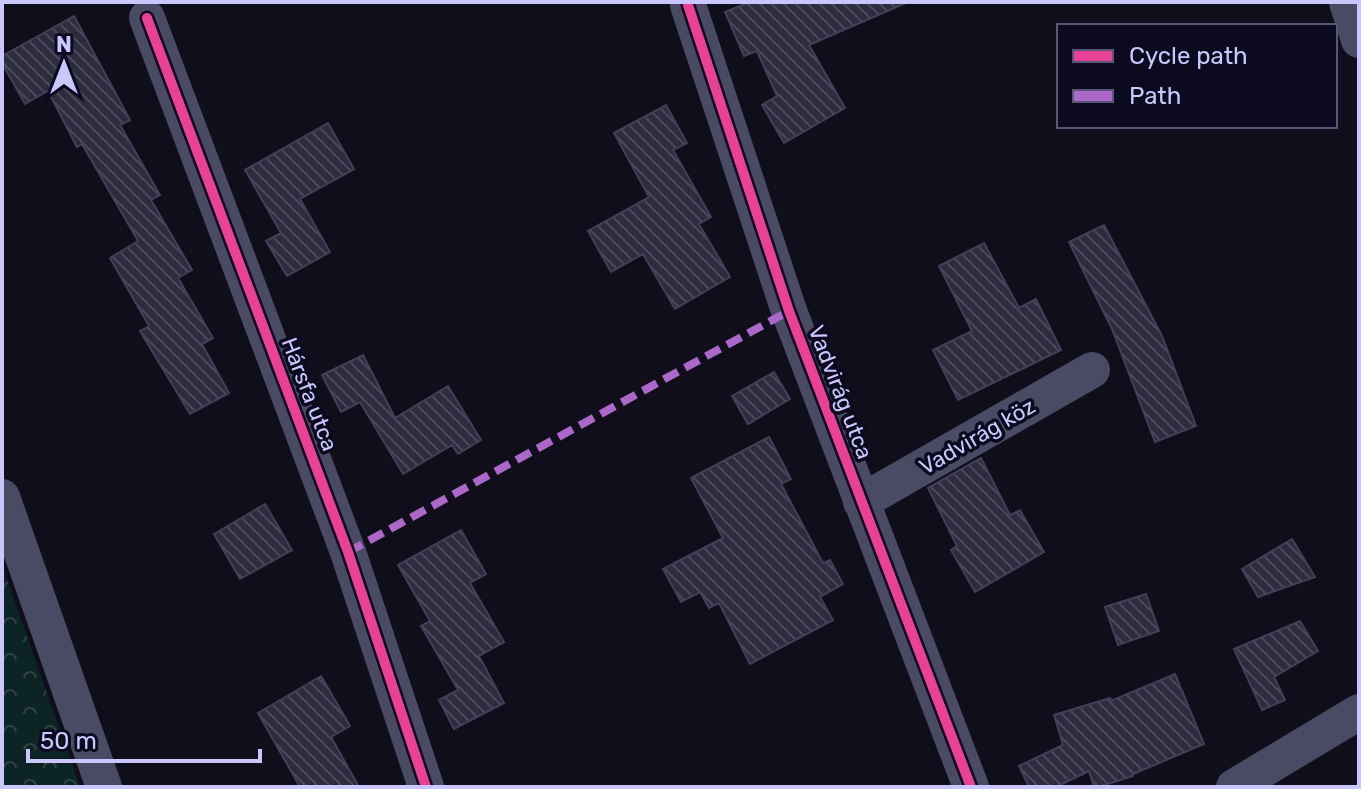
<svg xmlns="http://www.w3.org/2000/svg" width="1361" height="789" font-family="Rubik,sans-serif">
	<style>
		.forest { fill: url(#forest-crowns) }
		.building { fill: url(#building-back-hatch); stroke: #424058; stroke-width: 2 }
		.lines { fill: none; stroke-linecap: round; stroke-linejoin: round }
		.minor { stroke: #494a63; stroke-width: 36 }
		.quiet { stroke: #ac68c9; stroke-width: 8; stroke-dasharray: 16 8; stroke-linecap: butt }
		.cycleway-casing { stroke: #0c0a1e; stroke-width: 15 }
		.cycleway { stroke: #ea4096; stroke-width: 10 }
		.labels { text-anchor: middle; stroke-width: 7; stroke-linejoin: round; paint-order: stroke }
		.street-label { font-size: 22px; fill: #cac7ff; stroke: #0c0a1e }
	</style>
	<defs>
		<pattern id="forest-crowns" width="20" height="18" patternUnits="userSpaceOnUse" patternTransform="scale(2)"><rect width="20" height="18" fill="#0d2424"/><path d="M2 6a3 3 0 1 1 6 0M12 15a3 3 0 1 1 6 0" fill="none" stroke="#2f4245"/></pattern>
		<pattern id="building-back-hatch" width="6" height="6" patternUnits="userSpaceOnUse" patternTransform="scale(2)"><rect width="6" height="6" fill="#2d2b3e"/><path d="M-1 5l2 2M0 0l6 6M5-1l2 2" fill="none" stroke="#4a485b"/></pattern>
	</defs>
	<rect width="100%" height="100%" fill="#100e1a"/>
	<path class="forest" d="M2,565l78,222h-78z"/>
	<path class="building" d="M750,2h158l-99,43 36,63 -61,35 -22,-38 15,-9 -20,-45 -13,5 -19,-44z
		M74,16l56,104 -10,5 40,70 -9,5 41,70 -14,8 35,60 -11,6 27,49 -39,21 -50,-83 9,-5 -39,-68 28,-17 -56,-97 -5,3 -29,-56 -23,13 -23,-41v-7z
		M666,105l21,38 -14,7 38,67 -12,7 31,53 -55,32 -32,-55 -32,18 -23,-41 61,-34 -35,-64z
		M328,123l26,46 -54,30 30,53 -43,24 -21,-35 15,-8 -36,-63z
		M1104,225l58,111 34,90 -41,16 -43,-113 -43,-87z
		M984,243l35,65 17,-9 25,51 -103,50 -25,-50 39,-19 -33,-65z
		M363,355l32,63 53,-32 33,54 -23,14 -6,-9 -49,29 -43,-72 -19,10 -19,-37z
		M774,372l16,27 -42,25 -16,-28z
		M769,437l22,42 -10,5 42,79 7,-3 13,24 -23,13 13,23 -83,44 -31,-61 -10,5 -9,-16 -19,10 -18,-33 60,-31 -32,-60z
		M981,458l29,57 10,-5 24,42 -69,40 -24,-42 6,-4 -29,-58z
		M265,504l27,46 -52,29 -26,-45z
		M461,530l25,44 -16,9 34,59 -25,14 25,47 -50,26 -15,-29 19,-10 -37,-64 9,-5 -32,-56z
		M1292,539l23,38 -57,20 -16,-28z
		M1146,594l13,37 -41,14 -13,-38z
		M1300,621l18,30 -44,26 11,23 -23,10 -28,-61z
		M1175,674l29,70 -71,30v2l-35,11h-4l-5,-16 -33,16h-27l-10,-21 44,-21 -9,-30 56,-17 1,3z
		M321,676l29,50 -19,11 28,50h-59l-42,-74z"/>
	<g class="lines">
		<path class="minor" d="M1347,2l12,38
			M688,5l101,306 182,476
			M147,18l201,534 78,235
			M2,497l102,290
			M861,502l231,-132
			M1234,787l125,-75"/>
		<path class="quiet" d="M348,552l441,-241"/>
		<defs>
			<path id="cycleway" d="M688,5l101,306 182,476
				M147,18l201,534 78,235"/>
		</defs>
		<use href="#cycleway" class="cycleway-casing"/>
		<use href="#cycleway" class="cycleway"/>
	</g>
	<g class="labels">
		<g class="street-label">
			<text transform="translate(841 392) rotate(69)" y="8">Vadvirág utca</text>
			<text transform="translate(310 394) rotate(69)" y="8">Hársfa utca</text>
			<text transform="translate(977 436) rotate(-30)" y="8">Vadvirág köz</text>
		</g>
	</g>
	<rect width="1361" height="789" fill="none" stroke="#cac7ff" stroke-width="8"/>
	<rect x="1057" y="24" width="280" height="104" fill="#0c0a1e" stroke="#585678" stroke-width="2"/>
	<rect x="1073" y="50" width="40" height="12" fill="#ea4096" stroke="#585678" stroke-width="2"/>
	<text x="1129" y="64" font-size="24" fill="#cac7ff">Cycle path</text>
	<rect x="1073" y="90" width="40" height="12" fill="#ac68c9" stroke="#585678" stroke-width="2"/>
	<text x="1129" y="104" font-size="24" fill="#cac7ff">Path</text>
	<g transform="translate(64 64)" stroke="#0c0a1e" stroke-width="6" paint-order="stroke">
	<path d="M0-6L14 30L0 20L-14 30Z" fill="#cac7ff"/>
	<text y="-12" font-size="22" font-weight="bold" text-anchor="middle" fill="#cac7ff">N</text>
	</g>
	<path d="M28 749v12h232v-12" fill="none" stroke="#cac7ff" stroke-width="4"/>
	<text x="40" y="749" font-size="24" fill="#cac7ff" stroke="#0c0a1e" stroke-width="6" paint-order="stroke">50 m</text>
</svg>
